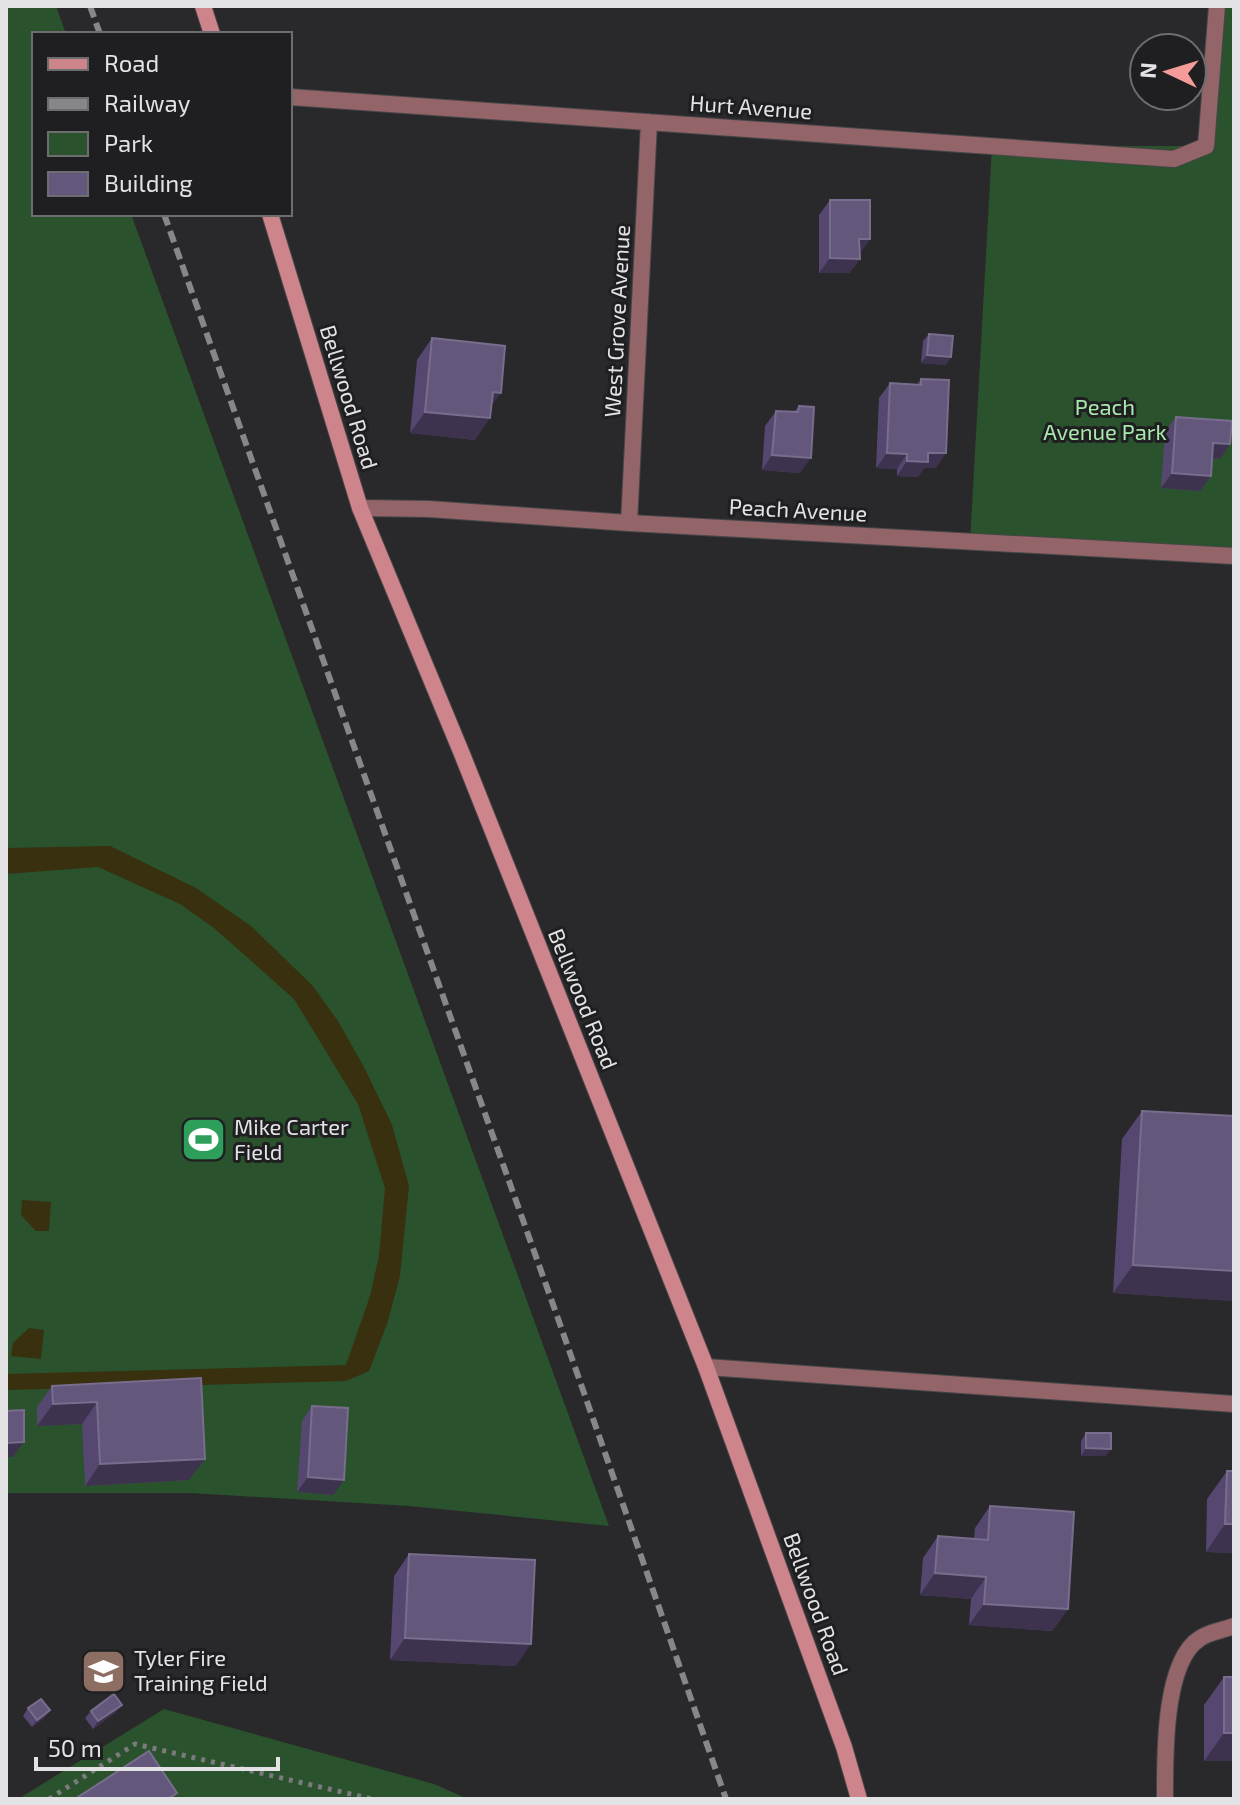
<svg xmlns="http://www.w3.org/2000/svg" width="1240" height="1805" font-family="'Exo 2',sans-serif">
	<style>
		.green { fill: #2a522d }
		.sand { fill: #38300f }
		.lines { fill: none; stroke-linecap: round; stroke-linejoin: round }
		.lane-casing { stroke: #474649; stroke-width: 18 }
		.street-casing { stroke: #474649; stroke-width: 18 }
		.secondary-casing { stroke: #474649; stroke-width: 18 }
		.path { stroke: #7b7a7d; stroke-width: 5; stroke-dasharray: 4 6; stroke-linecap: butt }
		.lane { stroke: #936468; stroke-width: 16 }
		.street { stroke: #936468; stroke-width: 16 }
		.secondary { stroke: #ce848b; stroke-width: 16 }
		.rail { stroke: #878688; stroke-width: 6; stroke-dasharray: 12 6; stroke-linecap: butt }
		.wall { fill: #554770 }
		.shaded-wall { fill: #3d334f }
		.building { fill: #64577c; stroke: #786d8c; stroke-width: 2 }
		.labels { text-anchor: middle; stroke-width: 6; stroke-linejoin: round; paint-order: stroke }
		.street-label { font-size: 22px; fill: #e3e2e4; stroke: #1f1f21 }
		.park-label { font-size: 22px; fill: #a8e8ab; stroke: #1f1f21 }
		.poi-label { font-size: 22px; fill: #e3e2e4; stroke: #1f1f21; text-anchor: start }
	</style>
	<rect width="100%" height="100%" fill="#29282b"/>
	<path class="green" d="M6,6h50l10,28h-32v180h97l478,1312 -200,-20 -218,-13h-185z
		M1217,6h17v550l-264,-14 22,-396h214z
		M164,1709l270,75 34,15h-450z"/>
	<path class="sand" d="M110,846l86,42 55,38 61,59 26,36 26,46 28,58 17,61 -9,90 -13,48 -18,47 -23,10 -340,9v-16l340,-9 24,-69 9,-40 6,-68 -27,-84 -64,-105 -80,-71 -34,-24 -82,-37 -92,7v-26z
		M22,1200l29,2 -2,29h-13l-15,-16z
		M29,1328l15,2 -3,29 -30,-3 2,-13z"/>
	<g class="lines">
		<defs>
			<path id="lane" d="M1165,1799c0,-40 -2,-136 34,-160 9,-7 25,-9 35,-13"/>
			<path id="street" d="M290,97l884,62 32,-13 11,-140
				M360,508l69,1 200,14 605,33
				M629,523l20,-401
				M706,1367l528,37"/>
			<path id="secondary" d="M203,6l9,28
				M270,214l90,294 102,246 244,613 138,380 15,52"/>
		</defs>
		<use href="#lane" class="lane-casing"/>
		<use href="#street" class="street-casing"/>
		<use href="#secondary" class="secondary-casing"/>
		<path class="path" d="M49,1799l86,-55 237,55"/>
		<use href="#lane" class="lane"/>
		<use href="#street" class="street"/>
		<use href="#secondary" class="secondary"/>
		<path class="rail" d="M90,6l10,28
			M164,214l391,1096 171,489"/>
	</g>
	<path class="wall" d="M830,200l40,39 -10,14v6l-11,14h-30v-58z
		M929,334l22,23 -6,8 -24,-2 2,-22z
		M432,338l59,68 -16,34 -65,-7 7,-73z
		M921,379l15,89h-12l-6,9 -21,-1v-7l-21,-1 3,-70 11,-15 27,1z
		M799,406l1,67 -38,-3 3,-44 11,-15 18,1z
		M1176,417l44,42h-8l-1,17 -11,15 -39,-3 4,-57z
		M1142,1111l92,5v185l-121,-8 9,-154z
		M201,1378l-12,102 -104,6 -3,-62 -45,2v-19l15,-21z
		M312,1406l21,89 -36,-3 5,-71z
		M1086,1433l25,16 -6,7h-24v-15z
		M1227,1471h7v82l-28,-1 1,-53z
		M990,1506l78,103 -16,22 -83,-6 2,-26 -51,-4 3,-37 15,-22 36,3 1,-11z
		M409,1554l107,112 -126,-6 4,-84z
		M1224,1677l10,84h-30v-56z
		M28,1708l22,2 -6,8 -12,9 -9,-11z
		M91,1711l25,1 -23,17 -8,-11z"/>
	<path class="shaded-wall" d="M859,239h11l-11,15z
		M830,258l30,1 -11,14h-30z
		M927,355l24,2 -6,8 -24,-2z
		M493,392l8,1 -16,21z
		M425,412l65,6 -15,22 -65,-7z
		M1213,443l17,1 -10,15 -17,-1z
		M887,453l20,1 -10,15 -21,-1z
		M928,453h18l-10,15h-12l-6,9 -21,-1 10,-15z
		M772,455l39,3 -11,15 -38,-3z
		M1172,473l39,3 -11,15 -39,-3z
		M1133,1265l101,6v30l-121,-8z
		M97,1402l-15,22 -45,2 16,-22z
		M24,1442l-11,15h-7v-14z
		M1086,1448l25,1 -6,7h-24z
		M205,1459l-16,21 -104,6 15,-22z
		M308,1477l36,3 -11,15 -36,-3z
		M1225,1524h9v29l-28,-1z
		M935,1573l51,4 -15,22 -51,-4z
		M984,1604l84,5 -16,22 -83,-6z
		M405,1638l126,6 -15,22 -126,-6z
		M122,1705l-6,7 -23,17 5,-8z
		M50,1710l-6,8 -12,9 5,-7z
		M1224,1733h10v28h-30z"/>
	<path class="building" d="M830,200h40v39h-11l1,20 -30,-1z
		M929,334l24,2 -2,21 -24,-2z
		M432,338l73,8 -4,47 -8,-1 -3,26 -65,-6z
		M921,379l28,1 -3,73h-18v9l-21,-1v-7l-20,-1 3,-70 31,2z
		M799,406l15,1 -3,51 -39,-3 4,-44 22,1z
		M1176,417l56,4 -2,23 -17,-1 -2,33 -39,-3z
		M1142,1111l92,5v155l-101,-6z
		M201,1378l4,81 -105,5 -3,-62 -44,2 -1,-18z
		M312,1406l36,2 -4,72 -36,-3z
		M24,1410v32l-18,1v-32z
		M1086,1433h25v16l-25,-1z
		M1227,1471h7v53h-9z
		M990,1506l84,6 -6,97 -84,-5 2,-27 -51,-4 3,-37 50,4z
		M409,1554l126,6 -4,84 -126,-6z
		M1224,1677h10v56h-10z
		M114,1694l8,11 -24,16 -7,-10z
		M41,1699l9,11 -13,10 -9,-12z
		M149,1751l28,42 -9,6h-93z"/>
	<defs>
		<symbol id="stadium-square" viewBox="-11 -11 22 22"><rect x="-9" y="-9" width="18" height="18" rx="4" fill="#2e9e5b" stroke="#1f1f21"/><path d="M0-5a6.5 5 0 1 0 0 10a6.5 5 0 1 0 0-10ZM-3.5-1.8h7v3.6h-7Z" fill="#fff"/></symbol>
		<symbol id="school-square" viewBox="-11 -11 22 22"><rect x="-9" y="-9" width="18" height="18" rx="4" fill="#8d6e63" stroke="#1f1f21"/><path d="M0-5L7-2L0 1L-7-2ZM-4 1L0 2.5L4 1V4Q0 6-4 4Z" fill="#fff"/></symbol>
	</defs>
	<g fill-rule="evenodd">
		<use href="#stadium-square" x="178" y="1114" width="51" height="51"/>
		<use href="#school-square" x="78" y="1646" width="51" height="51"/>
	</g>
	<g class="labels">
		<g class="street-label">
			<text transform="translate(751 107) rotate(4)" y="8">Hurt Avenue</text>
			<text transform="translate(617 321) rotate(-87)" y="8">West Grove Avenue</text>
			<text transform="translate(349 397) rotate(73)" y="8">Bellwood Road</text>
			<text transform="translate(798 510) rotate(3)" y="8">Peach Avenue</text>
			<text transform="translate(583 999) rotate(68)" y="8">Bellwood Road</text>
			<text transform="translate(816 1604) rotate(70)" y="8">Bellwood Road</text>
		</g>
		<g class="park-label">
			<text x="1105" y="415">Peach<tspan x="1105" dy="25">Avenue Park</tspan></text>
		</g>
		<g class="poi-label">
			<text x="234" y="1135">Mike Carter<tspan x="234" dy="25">Field</tspan></text>
			<text x="134" y="1666">Tyler Fire<tspan x="134" dy="25">Training Field</tspan></text>
		</g>
	</g>
	<rect width="1240" height="1805" fill="none" stroke="#e3e2e4" stroke-width="16"/>
	<rect x="32" y="32" width="260" height="184" fill="#1f1f21" stroke="#6d6d6f" stroke-width="2"/>
	<rect x="48" y="58" width="40" height="12" fill="#ce848b" stroke="#6d6d6f" stroke-width="2"/>
	<text x="104" y="72" font-size="24" fill="#e3e2e4">Road</text>
	<rect x="48" y="98" width="40" height="12" fill="#878688" stroke="#6d6d6f" stroke-width="2"/>
	<text x="104" y="112" font-size="24" fill="#e3e2e4">Railway</text>
	<rect x="48" y="132" width="40" height="24" fill="#2a522d" stroke="#6d6d6f" stroke-width="2"/>
	<text x="104" y="152" font-size="24" fill="#e3e2e4">Park</text>
	<rect x="48" y="172" width="40" height="24" fill="#64577c" stroke="#6d6d6f" stroke-width="2"/>
	<text x="104" y="192" font-size="24" fill="#e3e2e4">Building</text>
	<g transform="translate(1168 72) rotate(274)"><circle r="38" fill="#1f1f21" stroke="#6d6d6f" stroke-width="2"/>
	<path d="M0-6L14 30L0 20L-14 30Z" fill="#f59b9a"/>
	<text y="-12" font-size="22" font-weight="bold" text-anchor="middle" fill="#e3e2e4">N</text>
	</g>
	<path d="M36 1757v12h242v-12" fill="none" stroke="#e3e2e4" stroke-width="4"/>
	<text x="48" y="1757" font-size="24" fill="#e3e2e4" stroke="#1f1f21" stroke-width="6" paint-order="stroke">50 m</text>
</svg>
